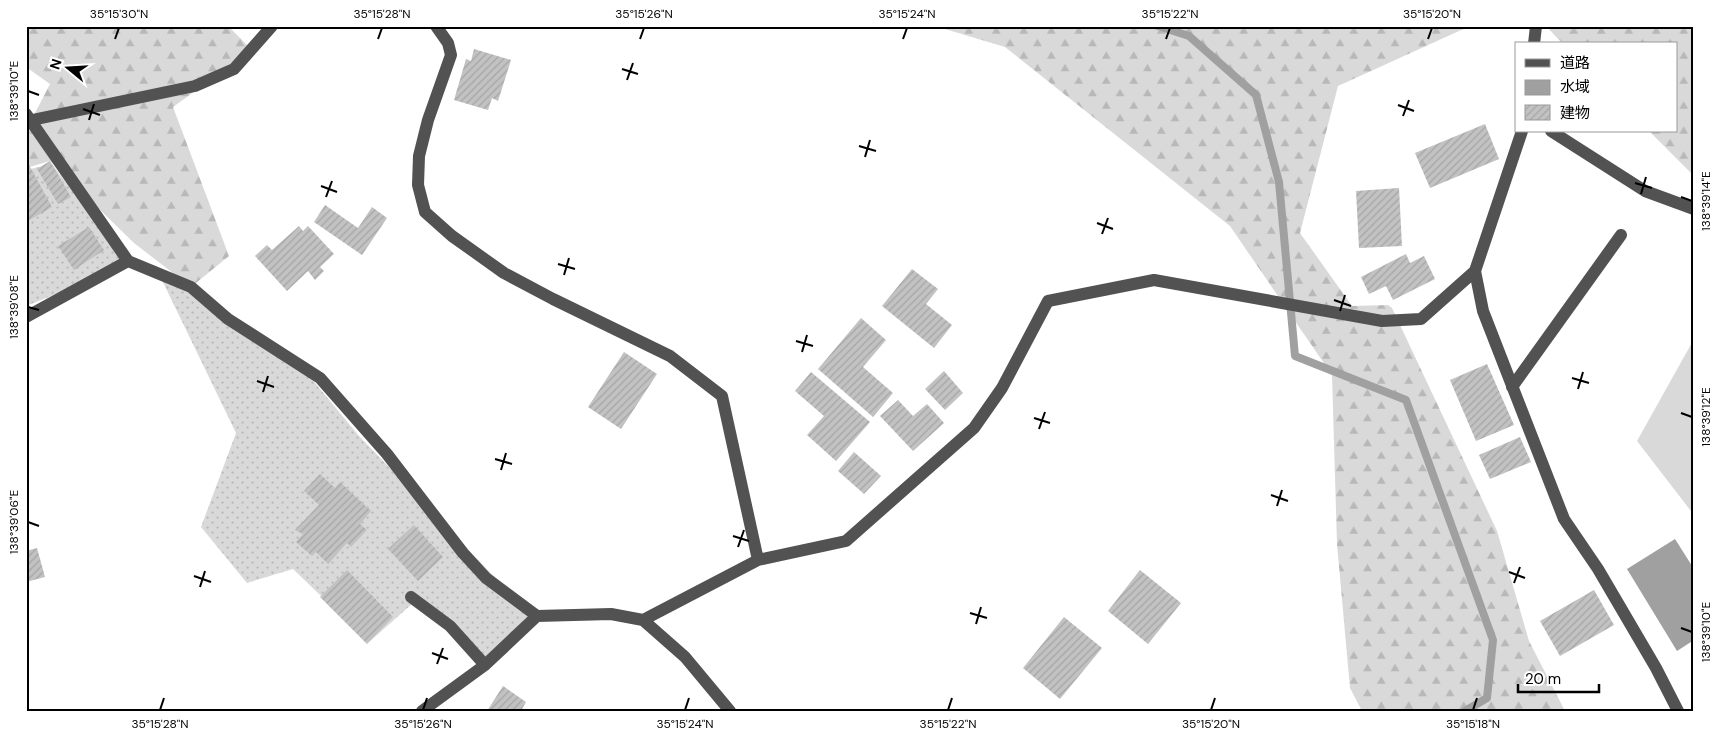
<svg xmlns="http://www.w3.org/2000/svg" width="1720" height="737" font-family="'DM Sans','Noto Sans JP',sans-serif">
	<style>
		.grass { fill: url(#grass-dots) }
		.forest { fill: url(#forest-firs) }
		.pitch { fill: #d9d9d9 }
		.water { fill: #a0a0a0 }
		.lines { fill: none; stroke-linecap: round; stroke-linejoin: round }
		.stream { stroke: #a0a0a0; stroke-width: 8 }
		.building { fill: url(#building-hatch) }
		.minor { stroke: #525252; stroke-width: 12 }
		.ticks { fill: none; stroke: #000; stroke-width: 2 }
		.neatline { fill: none; stroke: #000; stroke-width: 2 }
		.ticks-label { font-size: 12px; text-anchor: middle; fill: #000 }
	</style>
	<defs>
		<pattern id="grass-dots" width="8" height="8" patternUnits="userSpaceOnUse" patternTransform="scale(1.25)"><rect width="8" height="8" fill="#d9d9d9"/><path d="M2 2h.1M6 6h.1" fill="none" stroke="#b8b8b8" stroke-width="1.8" stroke-linecap="round"/></pattern>
		<pattern id="forest-firs" width="22" height="20" patternUnits="userSpaceOnUse" patternTransform="scale(1.25)"><rect width="22" height="20" fill="#d9d9d9"/><path d="M5 1l3.5 6h-7zM16 11l3.5 6h-7z" fill="#b8b8b8"/></pattern>
		<pattern id="building-hatch" width="6" height="6" patternUnits="userSpaceOnUse" patternTransform="scale(1.25)"><rect width="6" height="6" fill="#c2c2c2"/><path d="M-1 1l2-2M0 6l6-6M5 7l2-2" fill="none" stroke="#a5a5a5"/></pattern>
	</defs>
	<rect width="100%" height="100%" fill="#fff"/>
	<path class="grass" d="M52,164l77,101 -103,41v-136z
		M159,274l32,13 110,79 58,70 172,179 -42,46 -77,-57 -43,38 -76,-73 -46,14 -46,-56 35,-94z"/>
	<path class="forest" d="M26,26h202l24,24 -79,57 56,149 -38,31 -57,-44 -84,-82 -24,7v-52l6,3 18,-35 -24,-17z
		M935,26h535l-132,60 -38,147 52,73 36,-1 4,3 105,223 32,110 36,70h-203l-12,-23 -13,-144 -5,-169 -102,-149 -225,-179z
		M1546,26h148v150l-45,-45h27v-87h-113z"/>
	<path class="pitch" d="M1694,339v176l-57,-74z"/>
	<path class="water" d="M1675,539l19,30v71l-17,11 -50,-82z"/>
	<g class="lines">
		<path class="stream" d="M1158,26l31,10 67,59 23,87 16,174 111,44 87,240 -6,58 -22,13"/>
	</g>
	<path class="building" d="M474,49l37,11 -13,41 -6,-3 -4,12 -34,-10 12,-41 5,2z
		M1485,124l14,35 -69,29 -15,-35z
		M50,161l21,36 -13,7 -21,-35z
		M28,163l24,44 -26,15v-58z
		M1399,188l3,58 -43,2 -3,-57z
		M325,205l33,23 14,-21 15,11 -25,37 -48,-33z
		M299,226l4,5 5,-5 26,28 -14,13 4,4 -9,9 -7,-9 -21,20 -32,-35 12,-11 5,5z
		M89,227l15,23 -30,20 -16,-24z
		M1406,254l4,9 14,-7 11,23 -42,21 -7,-14 -17,8 -8,-17z
		M912,269l26,20 -12,15 26,21 -18,23 -52,-42z
		M861,318l25,22 -23,27 30,26 -20,24 -55,-48z
		M624,352l33,22 -36,55 -33,-22z
		M1487,364l27,61 -38,16 -26,-61z
		M944,371l19,22 -18,17 -20,-21z
		M811,372l59,50 -34,39 -29,-26 17,-19 -29,-25z
		M898,400l15,16 14,-12 17,19 -31,28 -33,-35z
		M1520,437l11,25 -41,17 -11,-24z
		M854,452l27,24 -17,18 -26,-23z
		M320,474l15,14 5,-6 31,29 -11,13 7,6 -16,17 -4,-4 -19,21 -12,-12 -4,4 -16,-14 7,-8 -8,-4 24,-25 -15,-14z
		M414,525l29,32 -25,24 -30,-32z
		M37,548l8,29 -19,5v-31z
		M347,570l46,47 -26,27 -47,-47z
		M1140,570l41,33 -33,41 -40,-33z
		M1594,590l20,35 -54,31 -20,-35z
		M1064,617l38,31 -42,51 -37,-31z
		M503,686l23,16 -5,9h-34z"/>
	<g class="lines">
		<path class="minor" d="M436,26l12,17 3,12 -23,65 -9,36 -1,29 7,27 27,24 52,37 49,26 117,57 52,40 36,164
			M1534,44l2,-18
			M26,114l102,147 63,26 37,32 92,59 67,76 76,99 23,25 51,38 74,-2 32,6 42,37 45,54
			M32,120l163,-34 39,-17 38,-43
			M1522,131l-47,140 8,40 81,208 34,50 58,99 22,43
			M1551,131l94,60 49,18
			M26,317l102,-56
			M1512,387l109,-152
			M411,597l39,29 35,39
			M643,620l115,-60 88,-19 128,-113 28,-40 46,-87 106,-21 228,41 39,-2 54,-48
			M422,711l63,-46 52,-49"/>
	</g>
	<path class="ticks" d="M115,39l4,-11M378,39l4,-11M640,39l4,-11M903,39l4,-11M1166,39l4,-11M1428,39l4,-11M622,69l16,5M627,80l6,-17M28,91l11,4M1398,105l16,6M83,109l17,6M1403,116l6,-16M89,120l5,-16M859,146l17,5M865,157l5,-17M1635,183l17,5M321,186l16,6M1641,194l5,-17M326,197l6,-16M1681,197l11,4M1097,223l16,6M1102,234l6,-16M558,264l17,5M564,275l5,-17M1334,300l17,6M28,307l11,3M1340,311l5,-16M796,341l17,5M802,352l5,-17M1572,378l17,5M257,381l17,6M1578,389l5,-17M263,392l5,-16M1681,413l11,4M1034,418l16,5M1039,429l6,-17M495,459l17,5M501,470l5,-17M1271,495l17,6M1277,506l5,-16M28,522l11,4M733,536l16,5M738,547l6,-17M1509,572l16,6M194,576l17,6M1514,583l6,-16M200,587l5,-16M970,613l17,5M976,624l5,-17M1681,628l11,4M432,653l16,6M437,664l6,-16M160,710l4,-12M423,710l4,-12M685,710l4,-12M948,710l4,-12M1211,710l4,-12M1473,710l4,-12"/>
	<rect width="1720" height="737" fill="none" stroke="#ffffff" stroke-width="55"/>
	<rect x="1515" y="42" width="162" height="90" fill="#ffffff" stroke="#999999"/>
	<rect x="1525" y="59" width="25" height="8" fill="#525252" stroke="#999999"/>
	<text x="1560" y="68" font-size="15" fill="#000000">道路</text>
	<rect x="1525" y="80" width="25" height="15" fill="#a0a0a0" stroke="#999999"/>
	<text x="1560" y="92" font-size="15" fill="#000000">水域</text>
	<rect x="1525" y="105" width="25" height="15" fill="url(#building-hatch)" stroke="#999999"/>
	<text x="1560" y="118" font-size="15" fill="#000000">建物</text>
	<g transform="translate(68 68) rotate(288)" stroke="#ffffff" stroke-width="4" paint-order="stroke">
	<path d="M0-4L9 19L0 12L-9 19Z" fill="#000000"/>
	<text y="-8" font-size="14" font-weight="bold" text-anchor="middle" fill="#000000">N</text>
	</g>
	<path d="M1518 684v8h81v-8" fill="none" stroke="#000000" stroke-width="2.5"/>
	<text x="1525" y="684" font-size="15" fill="#000000" stroke="#ffffff" stroke-width="4" paint-order="stroke">20 m</text>
	<rect x="28" y="28" width="1664" height="682" class="neatline"/>
	<g class="ticks-label">
		<text x="119" y="18">35°15'30"N</text>
		<text x="382" y="18">35°15'28"N</text>
		<text x="644" y="18">35°15'26"N</text>
		<text x="907" y="18">35°15'24"N</text>
		<text x="1170" y="18">35°15'22"N</text>
		<text x="1432" y="18">35°15'20"N</text>
		<text transform="translate(14 91) rotate(-90)" y="4">138°39'10"E</text>
		<text transform="translate(1706 201) rotate(-90)" y="4">138°39'14"E</text>
		<text transform="translate(14 307) rotate(-90)" y="4">138°39'08"E</text>
		<text transform="translate(1706 417) rotate(-90)" y="4">138°39'12"E</text>
		<text transform="translate(14 522) rotate(-90)" y="4">138°39'06"E</text>
		<text transform="translate(1706 632) rotate(-90)" y="4">138°39'10"E</text>
		<text x="160" y="728">35°15'28"N</text>
		<text x="423" y="728">35°15'26"N</text>
		<text x="685" y="728">35°15'24"N</text>
		<text x="948" y="728">35°15'22"N</text>
		<text x="1211" y="728">35°15'20"N</text>
		<text x="1473" y="728">35°15'18"N</text>
	</g>
</svg>
